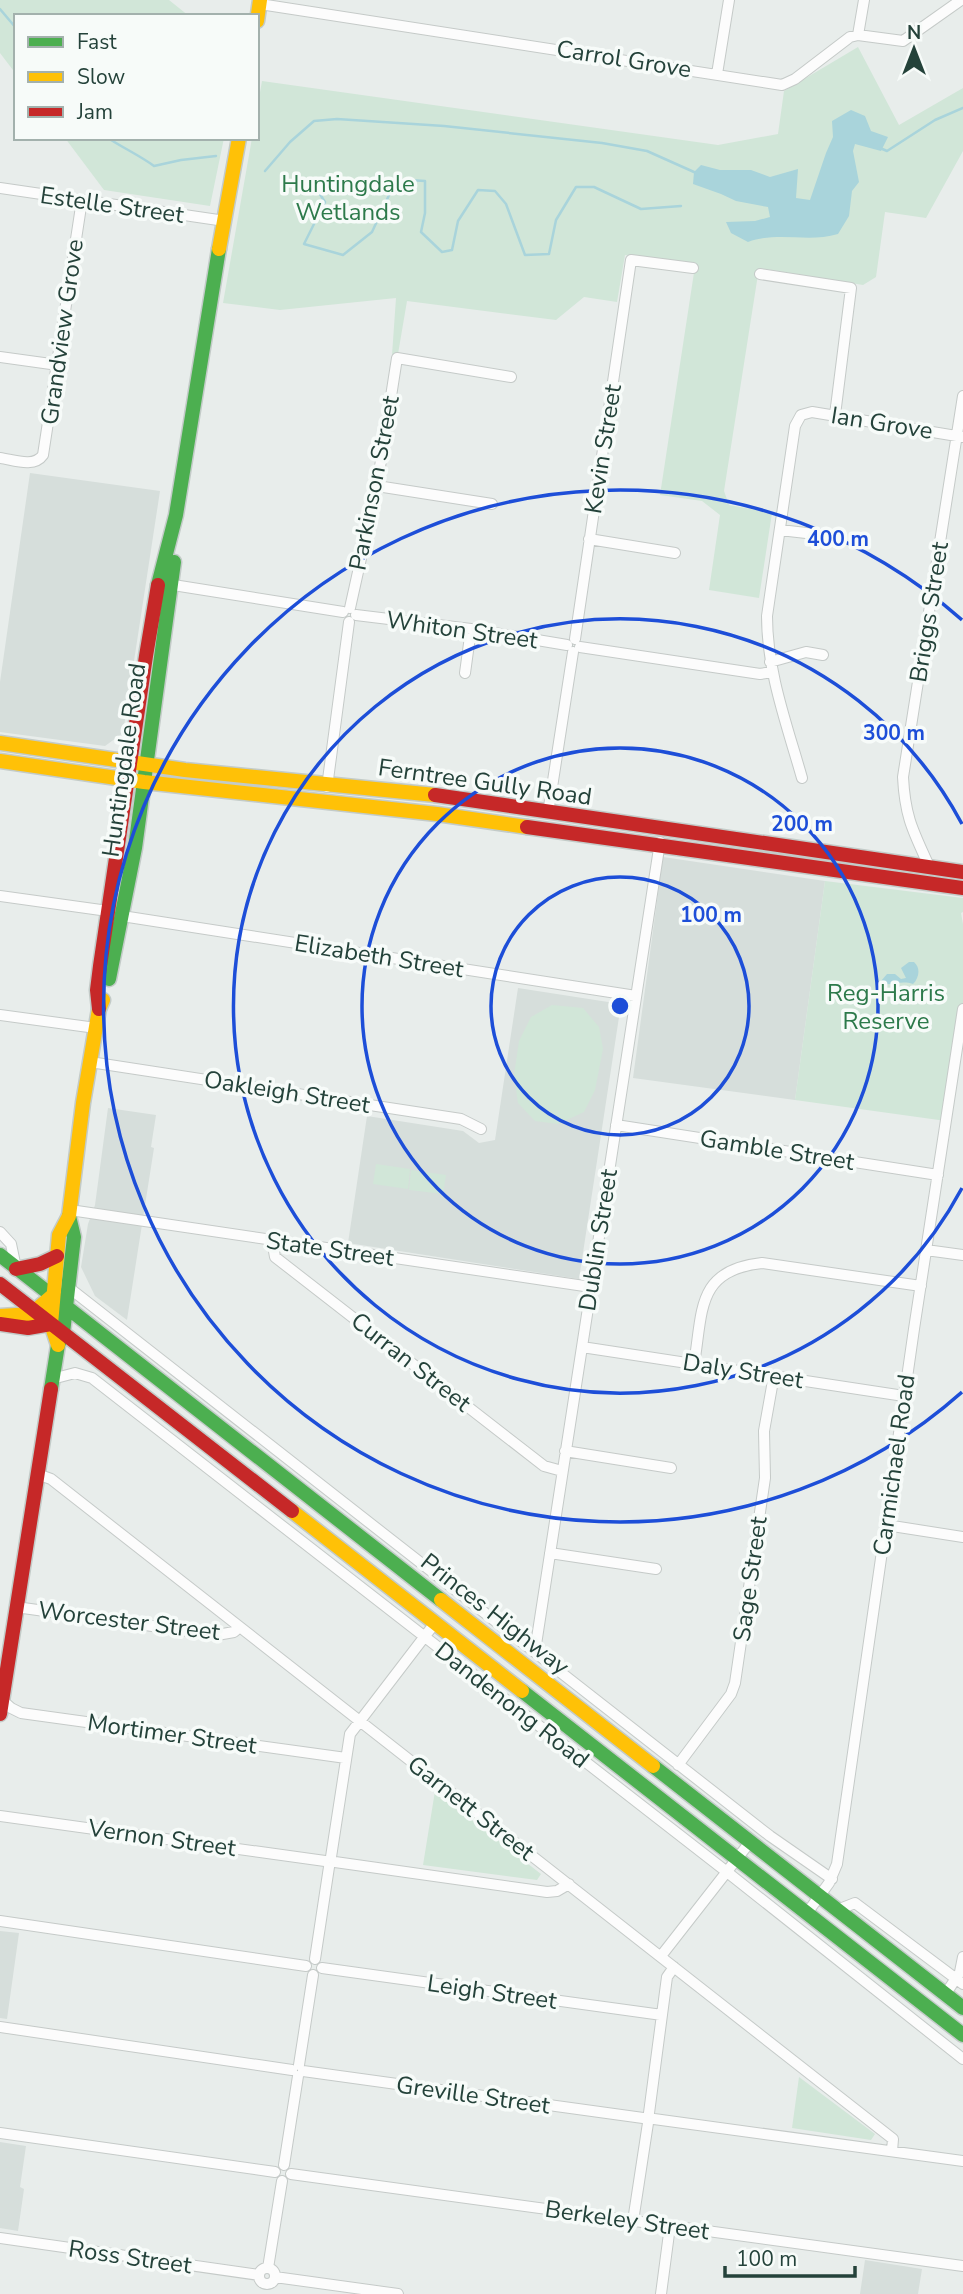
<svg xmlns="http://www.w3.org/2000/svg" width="963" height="2294" font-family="'Nunito Sans',sans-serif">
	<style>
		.built { fill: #d6dedb }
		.green { fill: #d1e6d8 }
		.water { fill: #a9d4db }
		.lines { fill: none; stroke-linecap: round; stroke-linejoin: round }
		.stream { stroke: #a9d4db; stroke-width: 2.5 }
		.street-casing { stroke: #c5cac8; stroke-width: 12 }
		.fast-casing { stroke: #c3cbc8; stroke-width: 17 }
		.slow-casing { stroke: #c3cbc8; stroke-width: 17 }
		.jam-casing { stroke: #c3cbc8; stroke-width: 17 }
		.street { stroke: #fcfcfc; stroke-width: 10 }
		.fast { stroke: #4caf50; stroke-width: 14 }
		.slow { stroke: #ffc107; stroke-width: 14 }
		.jam { stroke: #c62828; stroke-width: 14 }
		.ring { fill: none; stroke: #1d4ed8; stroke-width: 3.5 }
		.labels { text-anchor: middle; stroke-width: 7; stroke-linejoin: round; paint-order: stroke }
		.street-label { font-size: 24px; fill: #24423a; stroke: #f7fbf9 }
		.park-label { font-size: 24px; fill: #2d7a4b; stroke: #f7fbf9 }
		.centre { fill: #1d4ed8; stroke: #f7fbf9; stroke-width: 3.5 }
		.ring-label { font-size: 21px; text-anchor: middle; font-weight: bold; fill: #1d4ed8; stroke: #f7fbf9; stroke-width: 7; stroke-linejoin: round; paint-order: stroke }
	</style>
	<rect width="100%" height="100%" fill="#e8edeb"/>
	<path class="built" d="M30,473l130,18 -37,242 -18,13 -105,-14v-50z
		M663,857l162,24 -30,219 -162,-22z
		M518,988l103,16 -42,275 -231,-36 19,-127 96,15 16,12 16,-3z
		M108,1108l48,7 -5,32 3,1 -27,172 -32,-24 -14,-29 7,-43 7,-19z
		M0,1931l19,2 -12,86 -7,-1z
		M0,2142l26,4 -6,41 4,2 -6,42 -18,-3z
		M865,2260l57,9 -4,25h-58z"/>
	<path class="green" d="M0,0h169l20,16h-173v58l-16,-21z
		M858,47l41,78 64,-37v63l-37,67 -41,-6 -9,65 -13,8 -104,-17 -35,223 5,14 43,8 -13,85 -50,-8 11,-75 -18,-14 -42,-6 35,-229 -70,-11 -8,47 -33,-5 -28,23 -149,-19 -9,53 -6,1 4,-57 -116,12 -57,-7 29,-165h5v-29l5,-28 456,64 60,-11 6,-43z
		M65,138h159l-14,68 -106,-16z
		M825,881l138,17v14l-2,1 2,11v85l-17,112 -151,-21z
		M552,1005l31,3 16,19 4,22 -8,41 -11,22 -26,12 -23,-3 -17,-18 -4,-28 5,-34 12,-24z
		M376,1164l34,5 -2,20 -35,-5z
		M411,1170l35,5 -3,19 -34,-4z
		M435,1791l106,83 -4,6 -114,-15z
		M799,2077l76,57 -4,6 -79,-12z"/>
	<path class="water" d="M851,110l14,6 6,15 17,6 -7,14 -26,-7 -2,7 6,31 -7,9 -3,25 -11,18c-30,9 -60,-3 -90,8l-17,-9 -5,-11 29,-1 15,-4 -2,-10 -32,-6 -15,-7 -28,-10 1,-12 7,-7 19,5h31l19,7 28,-8 -2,29 14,2 16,-47 7,-16 -1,-16z
		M909,962h5c7,6 5,16 -1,22 -11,-4 -19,1 -30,0l-2,-3 6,-7h8l6,5 5,-1 -5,-10z"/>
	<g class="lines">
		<path class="stream" d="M0,9l16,19
			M108,138c15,10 31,17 46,28l27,-6 35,-4
			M880,148l7,3 48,-31 28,-12
			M265,171l25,-29 24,-21 23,-2 107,7 158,17 45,8 47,21
			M314,185l11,17 -21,42 39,11 29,-23 18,-39 18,-13 17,1v32l-4,19 21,20 10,-2 6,-29 20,-31 17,1 11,13 19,51 24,-1 7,-34 20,-33h18l47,22 40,-3"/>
		<defs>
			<path id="street" d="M260,4l522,81 13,-6 55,-42 8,-2 45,6 58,-41
				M858,35l6,-35
				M717,74l12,-74
				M0,188l225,33
				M760,274l91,14 -16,127
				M0,357l58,8
				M0,458c14,2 34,10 43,-3l39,-255
				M377,486l115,18
				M780,530l61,7
				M589,539l86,14
				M167,584l176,28
				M350,608l27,-122 20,-128 114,19
				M356,615l115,14 96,16
				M575,639l56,-379 62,8
				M580,647l180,27 12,-2
				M770,662l36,-10 17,3
				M465,673l6,-44
				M802,778c-15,-53 -35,-106 -35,-162l28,-190 6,-11 11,-3 151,25
				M327,787l22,-165
				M548,813l25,-161
				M929,866c-16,-35 -24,-49 -26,-89l60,-381
				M0,896l108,15
				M122,916l514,80
				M0,1015l96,13
				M90,1062l371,57 20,10
				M616,1125l322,50
				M70,1210l521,77
				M0,1232l11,12 5,24
				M272,1240l3,17 269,209 18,5
				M926,1250l37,5
				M68,1287l702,549 62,43
				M582,1347l322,49
				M694,1364c9,-53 2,-94 68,-101l159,23
				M52,1379l23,-6 17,5 635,494 236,187
				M565,1451l106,17
				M37,1474l14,5 842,660 -1,12
				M886,1525l77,12
				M550,1553l106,16
				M16,1607l201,28 17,-3 6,-5
				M535,1651l125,-809
				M2,1700l9,8 10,5 325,45
				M678,1765l53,-71 4,-11 30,-205 -1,-47 10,-56
				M0,1816l325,45
				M331,1857l19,-123 85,-111
				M335,1862l212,30 10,-1 12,-7
				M837,1910l18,-7 108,81
				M807,1913l22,-30 8,-19 77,-535 49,-320
				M0,1921l306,45
				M661,1956l89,-114
				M315,1959l14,-92
				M322,1968l340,47
				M945,1995l15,-23 3,-15
				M0,2027l292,43
				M299,2065l14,-90
				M303,2071l340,47
				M649,2113l18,-136 7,-10
				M654,2119l309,42
				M0,2133l275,39
				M284,2165l14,-89
				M291,2174l672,92
				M633,2221l15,-98
				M0,2238l259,37
				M268,2268l14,-87
				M259 2276a8 8 0 1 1 16 0a8 8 0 1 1-16 0Z
				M275,2277l123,17
				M661,2294l9,-68"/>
			<path id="fast" d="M158,585l18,-70 43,-266
				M109,979l26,-131 39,-286
				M0,1255l441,345
				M51,1389l7,-44 5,-12 11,-96 -5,-21
				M522,1691l441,344
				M653,1766l310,242"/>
			<path id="slow" d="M257,21l3,-21
				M219,249l20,-111
				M0,743l185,27 250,25
				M0,761l144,21 293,32 90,13
				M0,1316l31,-2 21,-18
				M58,1345l-7,-21 8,-89 10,-19 14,-113 16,-94 4,-9
				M292,1511l230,180
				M441,1600l212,166"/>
			<path id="jam" d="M435,795l528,77
				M527,827l436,61
				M99,1009l-2,-19 3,-24 46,-310 12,-71
				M16,1269l24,-5 17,-8
				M0,1284l292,227
				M0,1324l28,4 23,-4
				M0,1714l51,-325"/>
		</defs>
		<use href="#street" class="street-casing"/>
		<use href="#fast" class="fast-casing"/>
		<use href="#slow" class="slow-casing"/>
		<use href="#jam" class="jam-casing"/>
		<use href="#street" class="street"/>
		<use href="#fast" class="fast"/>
		<use href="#slow" class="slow"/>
		<use href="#jam" class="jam"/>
	</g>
	<g class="ring">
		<circle cx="620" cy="1006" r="129"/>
		<circle cx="620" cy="1006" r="258"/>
		<path d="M962 1188A387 387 0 1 1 962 824"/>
		<path d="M962 1392A516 516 0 1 1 962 620"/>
	</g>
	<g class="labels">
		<g class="street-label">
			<text transform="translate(624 59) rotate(9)" y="8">Carrol Grove</text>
			<text transform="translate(112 205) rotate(8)" y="8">Estelle Street</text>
			<text transform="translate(62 332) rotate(-82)" y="8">Grandview Grove</text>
			<text transform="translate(882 423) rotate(9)" y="8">Ian Grove</text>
			<text transform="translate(603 449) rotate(-81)" y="8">Kevin Street</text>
			<text transform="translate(374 483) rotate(-79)" y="8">Parkinson Street</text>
			<text transform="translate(929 612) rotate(-81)" y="8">Briggs Street</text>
			<text transform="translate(462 630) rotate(8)" y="8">Whiton Street</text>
			<text transform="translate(124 760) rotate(-82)" y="8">Huntingdale Road</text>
			<text transform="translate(485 782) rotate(8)" y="8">Ferntree Gully Road</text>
			<text transform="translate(379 956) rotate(9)" y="8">Elizabeth Street</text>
			<text transform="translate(287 1092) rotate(9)" y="8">Oakleigh Street</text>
			<text transform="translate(777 1150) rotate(9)" y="8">Gamble Street</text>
			<text transform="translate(598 1240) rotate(-81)" y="8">Dublin Street</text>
			<text transform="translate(330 1249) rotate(8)" y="8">State Street</text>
			<text transform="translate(411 1362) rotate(38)" y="8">Curran Street</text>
			<text transform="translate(743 1371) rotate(9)" y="8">Daly Street</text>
			<text transform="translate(894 1465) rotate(-82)" y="8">Carmichael Road</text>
			<text transform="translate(750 1579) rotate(-82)" y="8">Sage Street</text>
			<text transform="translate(495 1614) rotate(38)" y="8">Princes Highway</text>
			<text transform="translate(129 1621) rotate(7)" y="8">Worcester Street</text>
			<text transform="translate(512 1705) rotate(38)" y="8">Dandenong Road</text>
			<text transform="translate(172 1734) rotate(8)" y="8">Mortimer Street</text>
			<text transform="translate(471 1808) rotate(38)" y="8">Garnett Street</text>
			<text transform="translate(162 1838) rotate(8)" y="8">Vernon Street</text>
			<text transform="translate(492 1992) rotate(8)" y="8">Leigh Street</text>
			<text transform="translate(473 2095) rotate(8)" y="8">Greville Street</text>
			<text transform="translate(627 2220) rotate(8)" y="8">Berkeley Street</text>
			<text transform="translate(130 2257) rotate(8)" y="8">Ross Street</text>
		</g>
		<g class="park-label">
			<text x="348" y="192">Huntingdale<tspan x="348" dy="28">Wetlands</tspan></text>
			<text x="886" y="1001">Reg-Harris<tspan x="886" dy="28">Reserve</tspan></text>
		</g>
	</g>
	<circle cx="620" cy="1006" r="10" class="centre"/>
	<g class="ring-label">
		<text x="838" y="546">400 m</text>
		<text x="894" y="740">300 m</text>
		<text x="802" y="831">200 m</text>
		<text x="711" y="922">100 m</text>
	</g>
	<rect x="14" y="14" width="245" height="126" fill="#f7fbf9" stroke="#a3b1ad" stroke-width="2"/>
	<rect x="28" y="37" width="35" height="10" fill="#4caf50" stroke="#a3b1ad" stroke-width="2"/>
	<text x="77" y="49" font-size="21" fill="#24423a">Fast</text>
	<rect x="28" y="72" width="35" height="10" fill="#ffc107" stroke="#a3b1ad" stroke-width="2"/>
	<text x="77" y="84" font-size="21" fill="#24423a">Slow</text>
	<rect x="28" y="107" width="35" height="10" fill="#c62828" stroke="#a3b1ad" stroke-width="2"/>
	<text x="77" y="119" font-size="21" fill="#24423a">Jam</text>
	<g transform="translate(914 49)" stroke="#f7fbf9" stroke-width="5" paint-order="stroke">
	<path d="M0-5L12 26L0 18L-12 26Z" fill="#24423a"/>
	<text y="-10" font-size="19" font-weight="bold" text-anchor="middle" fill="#24423a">N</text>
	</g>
	<path d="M725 2266v10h130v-10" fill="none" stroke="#24423a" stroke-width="3.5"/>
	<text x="736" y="2266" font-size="21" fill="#24423a" stroke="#f7fbf9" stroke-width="5" paint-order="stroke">100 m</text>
</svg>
